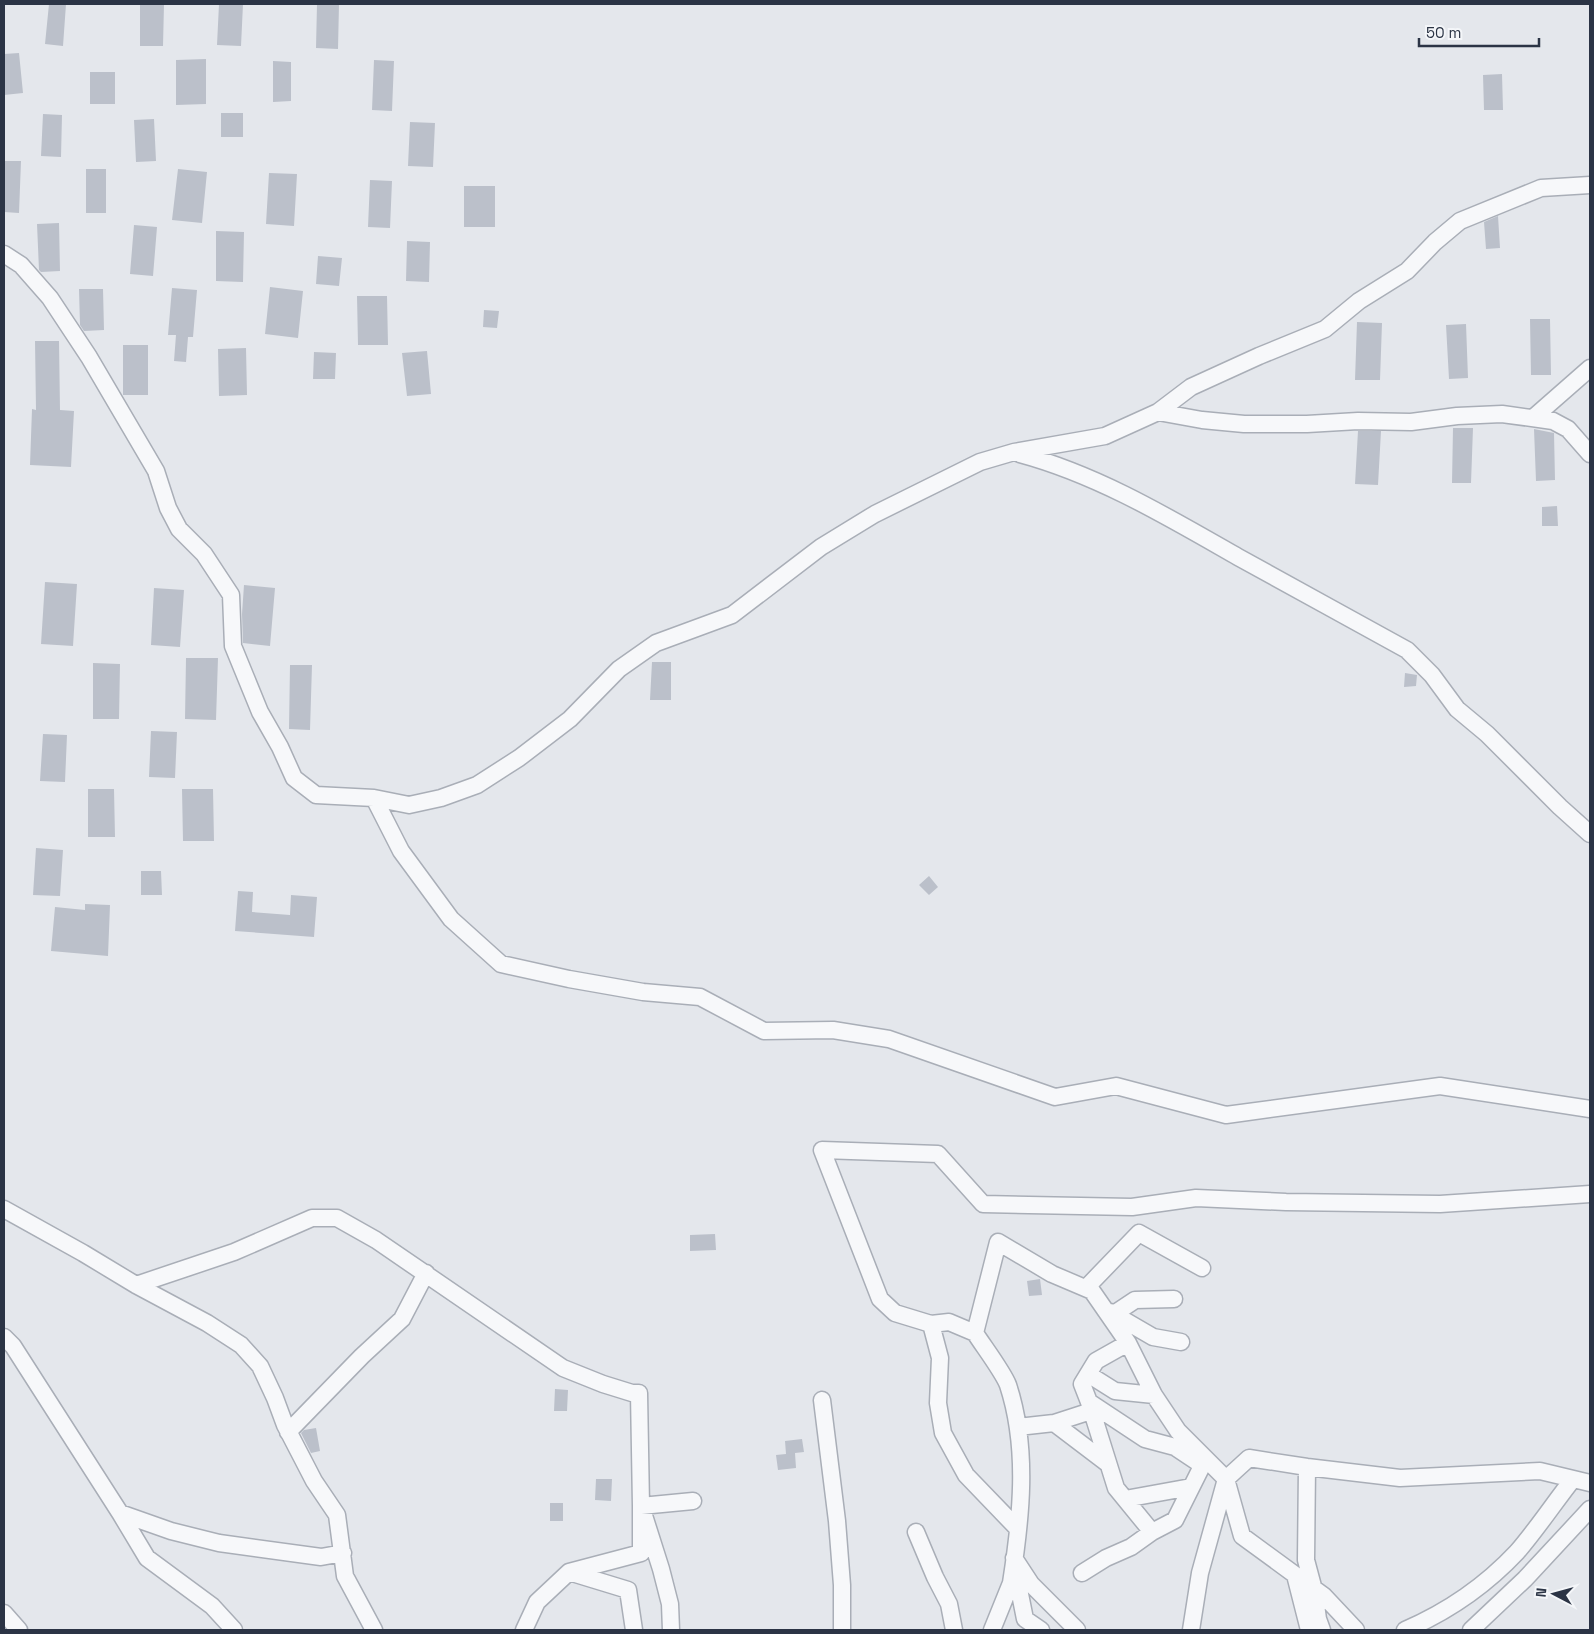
<svg xmlns="http://www.w3.org/2000/svg" width="1594" height="1634" font-family="'Space Grotesk',sans-serif">
	<style>
		.building { fill: #bbc0ca }
		.lines { fill: none; stroke-linecap: round; stroke-linejoin: round }
		.street-casing { stroke: #a9aeb7; stroke-width: 19 }
		.street { stroke: #f7f8fa; stroke-width: 16 }
	</style>
	<rect width="100%" height="100%" fill="#e4e7ec"/>
	<path class="building" d="M49,4h17l-3,42 -18,-2z
		M140,4h24l-1,42h-23z
		M219,4h24l-2,42 -24,-1z
		M317,4h22l-1,45 -22,-1z
		M19,53l4,40 -19,2v-41z
		M206,59v45l-30,1v-45z
		M374,60l20,1 -2,50 -20,-1z
		M273,61l18,1v39l-18,1z
		M90,72h25v32h-25z
		M1502,74l1,36h-19l-1,-35z
		M221,113h22v24h-22z
		M43,114l19,1 -1,42 -20,-1z
		M154,119l2,42 -20,1 -2,-42z
		M410,122l25,1 -2,44 -25,-1z
		M4,161h17l-2,52 -15,-1z
		M86,169h20v44h-20z
		M178,169l29,3 -5,51 -30,-3z
		M269,173l28,1 -3,52 -28,-2z
		M370,180l22,1 -2,47 -22,-1z
		M464,186h31v41h-31z
		M1498,216l2,32 -14,1 -2,-27z
		M59,223l1,48 -19,1 -2,-2 -2,-46z
		M134,225l23,2 -4,49 -23,-2z
		M216,231l28,1 -1,50 -27,-1z
		M407,241l23,1 -1,40 -23,-1z
		M318,256l24,2 -3,28 -23,-2z
		M270,287l33,4 -5,47 -33,-4z
		M172,288l25,2 -4,47h-5l-2,25 -12,-1 2,-26h-8z
		M79,289h24l1,41 -20,1 -4,-6z
		M357,296h30l1,49h-30z
		M484,310l15,1 -2,17 -14,-1z
		M1530,319h20l1,56h-20z
		M1357,322l25,1 -2,57h-25z
		M1466,324l2,54 -19,1 -3,-54z
		M35,341h24l1,69 14,1 -3,56 -41,-2 2,-56 4,1z
		M123,345h25v50h-25z
		M246,348l1,47 -28,1 -1,-47z
		M427,351l4,43 -24,2 -5,-43z
		M314,352l22,1 -1,26h-22z
		M1453,428h20l-2,55h-19z
		M1534,429l20,4 1,47 -19,1z
		M1358,431h23l-3,54 -23,-1z
		M1557,506l1,20h-16v-19z
		M45,582l32,2 -4,62 -32,-2z
		M244,585l31,3 -5,58 -27,-3 -1,-29z
		M154,588l30,2 -4,57 -29,-2z
		M186,658h32l-2,62 -31,-1z
		M652,662h19v38h-21z
		M93,663l27,1 -1,55h-26z
		M290,665h22l-2,65 -21,-1z
		M1405,673l12,2 -1,11 -12,1z
		M151,731l26,1 -2,46 -26,-1z
		M43,734l24,1 -2,47 -25,-1z
		M88,789h26l1,48h-27z
		M182,789h31l1,52h-31z
		M36,848l27,2 -3,46 -27,-1z
		M141,871h20l1,24h-21z
		M929,876l9,11 -9,8 -10,-10z
		M238,891l15,1 -1,20 38,3 1,-20 26,2 -3,40 -79,-6z
		M85,904l25,1 -2,51 -57,-5 4,-44 30,3z
		M715,1234l1,16 -26,1v-16z
		M1040,1279l2,16 -13,1 -2,-15z
		M555,1389l13,1 -1,21h-13z
		M316,1428l4,23 -9,2 -10,-20 3,-3z
		M802,1439l2,13 -9,1 1,15 -18,2 -2,-15 10,-1 -1,-13z
		M596,1479h16l-1,22 -16,-1z
		M550,1503h13v18h-13z"/>
	<g class="lines">
		<defs>
			<path id="street" d="M4,254l17,11 29,33 39,59 67,114 12,37 11,21 25,25 27,41 2,51 27,66 20,35 14,31 22,17 58,3 35,7 32,-7 36,-13 42,-27 51,-39 49,-50 37,-26 76,-28 89,-68 54,-33 105,-52 34,-10 91,-16 53,-24 33,-25 68,-31 66,-27 34,-28 48,-30 28,-29 25,-21 81,-33 49,-3
				M1158,412l44,8 42,4h63l51,-3 53,1 46,-6 45,-2 51,7 15,8 22,25
				M1533,418l57,-50
				M1020,454c78,21 148,63 218,103 56,31 113,62 169,93l25,25 25,34 30,25 73,73 30,27
				M374,798l27,53 50,68 50,45 68,15 74,13 57,5 64,34 69,-1 56,9 166,58 61,-11 110,29 214,-29 150,23
				M1590,1194l-150,10 -154,-2 -90,-4 -64,9 -149,-3 -45,-50 -116,-4 58,149 15,14 36,11 18,-2 26,11 23,-91 54,32 40,17 36,52 26,52 24,36 48,48 23,-21 58,9 93,11 140,-7 50,12
				M4,1209l79,44 53,32 71,38 34,22 19,21 15,32 10,27 29,56 23,34 8,61 29,54
				M136,1285l98,-33 78,-34h25l39,22 187,128 40,16 29,9h7l2,113 20,63 9,35 1,26
				M1086,1288l53,-55 63,35
				M1110,1312l43,25 28,5
				M1114,1314l21,-14 39,-1
				M931,1324l9,34 -2,45 5,30 23,42 51,53
				M975,1333c9,14 28,39 33,52 21,64 13,134 3,198l9,11 5,25 16,11
				M4,1337l9,9 107,167 27,45 65,48 22,24
				M1088,1374l27,17 39,4
				M822,1400l15,121 5,64v45
				M1089,1402l-7,-18 14,-23 32,-18
				M1054,1423l37,-12
				M1018,1427l36,-4 54,41
				M288,1432l74,-76 40,-37 24,-46
				M1307,1467l-1,93 8,30 4,29 4,11
				M1125,1499l66,-12
				M120,1513l51,18 48,12 102,14 22,-4
				M916,1532l19,45 14,27 5,26
				M1152,1532l-36,-44 -27,-86 56,37 30,8 27,18
				M1014,1558l17,26 46,46
				M569,1572l59,18 6,40
				M1082,1573l24,-15 25,-11 21,-15 23,-12 27,-54
				M1295,1575l14,55
				M4,1613l15,17
				M524,1630l13,-28 32,-30 72,-19v-47l52,-5
				M992,1630l19,-47 9,1
				M1191,1630l9,-57 26,-94 16,57 82,60 32,34
				M1405,1630c42,-18 81,-45 112,-78 20,-23 37,-49 56,-73
				M1471,1630l54,-51 65,-70"/>
		</defs>
		<use href="#street" class="street-casing"/>
		<use href="#street" class="street"/>
	</g>
	<rect width="1594" height="1634" fill="none" stroke="#2b3445" stroke-width="10"/>
	<g transform="translate(1554 1594) rotate(276)" stroke="#f4f6f9" stroke-width="4" paint-order="stroke">
	<path d="M0-4L9 19L0 12L-9 19Z" fill="#2b3445"/>
	<text y="-8" font-size="14" font-weight="bold" text-anchor="middle" fill="#2b3445">N</text>
	</g>
	<path d="M1419 38v8h120v-8" fill="none" stroke="#2b3445" stroke-width="2.5"/>
	<text x="1426" y="38" font-size="15" fill="#2b3445" stroke="#f4f6f9" stroke-width="4" paint-order="stroke">50 m</text>
</svg>
